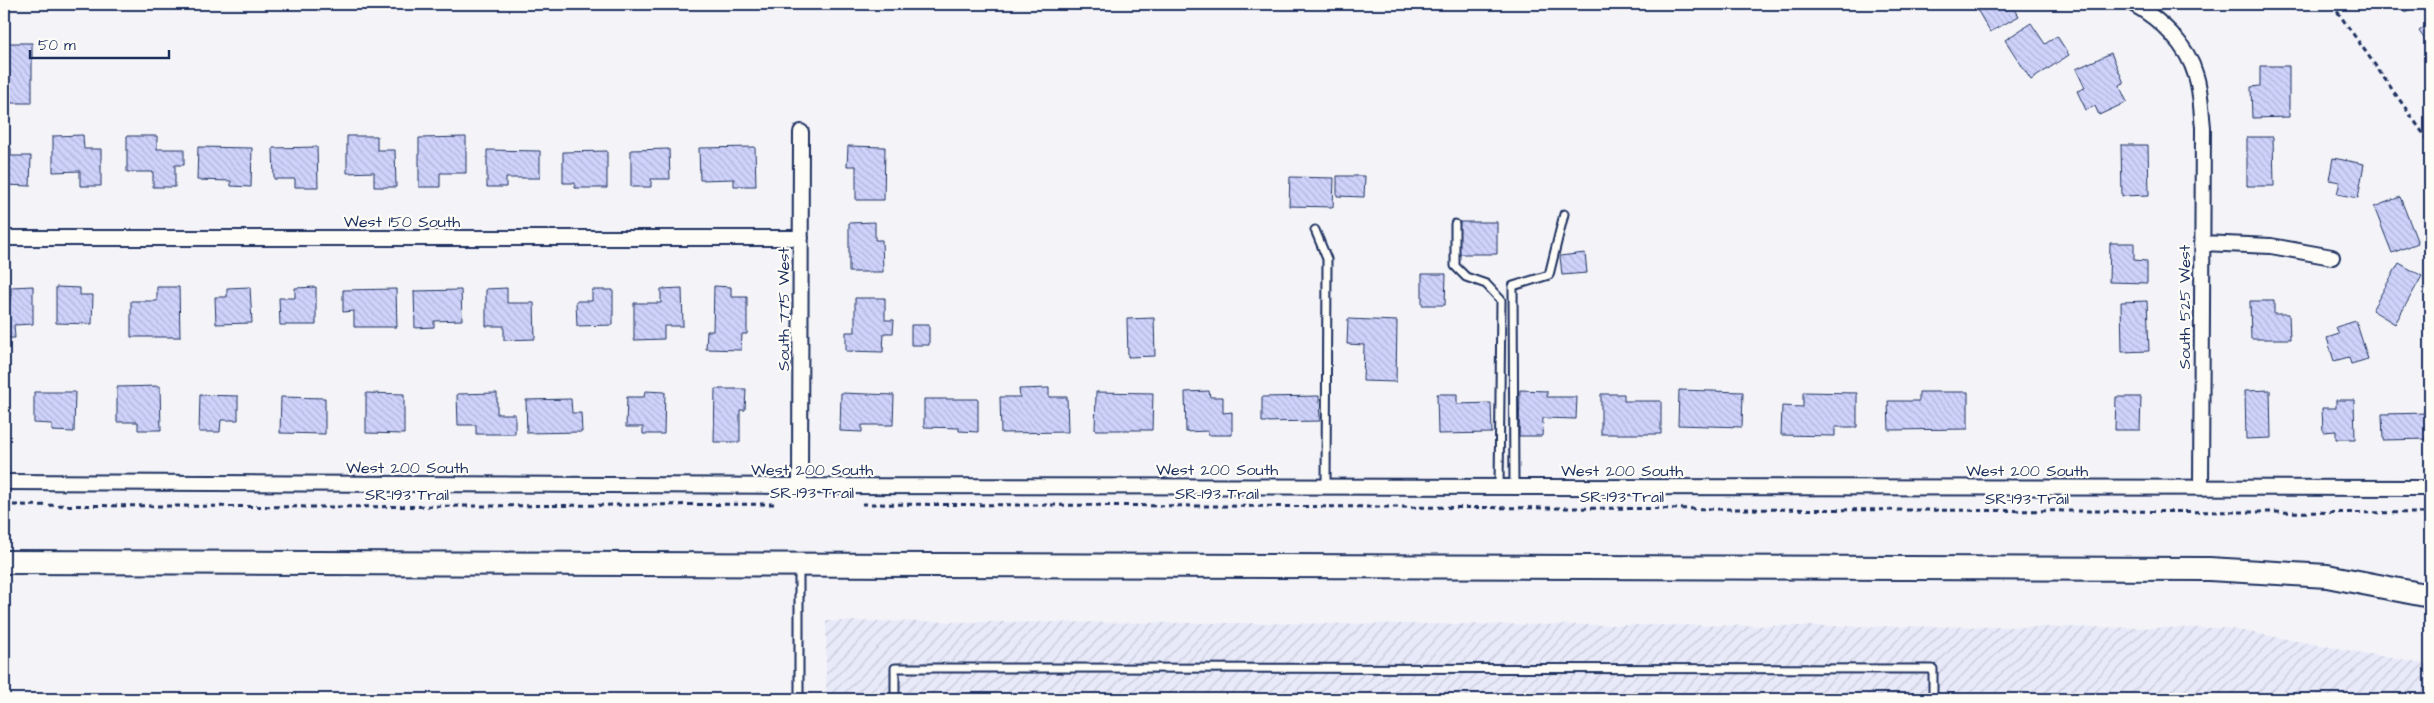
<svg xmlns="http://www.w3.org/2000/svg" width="2434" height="703" font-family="'Architects Daughter',sans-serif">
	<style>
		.industrial { fill: url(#industrial-furrows) }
		.building { fill: url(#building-back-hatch); stroke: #1b2f5e }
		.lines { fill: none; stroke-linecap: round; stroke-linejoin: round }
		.service-casing { stroke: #1b2f5e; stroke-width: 11 }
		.minor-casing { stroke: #1b2f5e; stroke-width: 18 }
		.primary-casing { stroke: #1b2f5e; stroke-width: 26 }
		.path { stroke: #1b2f5e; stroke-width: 3; stroke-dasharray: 5 4; stroke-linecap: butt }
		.service { stroke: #fdfcf7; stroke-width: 7 }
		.minor { stroke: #fdfcf7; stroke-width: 14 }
		.primary { stroke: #fdfcf7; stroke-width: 22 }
		.labels { text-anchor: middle; stroke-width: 4.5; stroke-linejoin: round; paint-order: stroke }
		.street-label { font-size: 16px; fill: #1b2f5e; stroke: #fdfcf7 }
	</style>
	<defs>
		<pattern id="industrial-furrows" width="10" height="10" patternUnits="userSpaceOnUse" patternTransform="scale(1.25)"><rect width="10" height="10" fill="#e9eaf9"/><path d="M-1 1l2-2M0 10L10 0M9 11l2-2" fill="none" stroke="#c7c9d8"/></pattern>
		<pattern id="building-back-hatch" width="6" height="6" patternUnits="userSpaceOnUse" patternTransform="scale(1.25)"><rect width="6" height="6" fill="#cfd3fb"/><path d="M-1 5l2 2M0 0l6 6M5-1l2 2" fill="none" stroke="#b1b5da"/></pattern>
	</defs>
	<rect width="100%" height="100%" fill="#f4f4f8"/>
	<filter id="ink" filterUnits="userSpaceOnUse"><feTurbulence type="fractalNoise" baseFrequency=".02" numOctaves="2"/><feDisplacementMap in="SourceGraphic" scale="10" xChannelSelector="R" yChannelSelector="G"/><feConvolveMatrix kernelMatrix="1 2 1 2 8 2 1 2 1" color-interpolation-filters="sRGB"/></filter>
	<g filter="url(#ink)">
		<path class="industrial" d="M826,621l1401,7 203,37v34h-1604z"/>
		<path class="building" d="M1974,4h38l7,12 -29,16z
			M2400,4h19l-14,8z
			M2031,23l14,21 12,-8 12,19 -38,25 -26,-40z
			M2430,23v24l-11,-16z
			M4,43h28v60h-28z
			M2111,53l13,30 -5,2 8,17 -28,13 -4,-9 -9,4 -9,-19 8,-3 -9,-19z
			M2260,66h29v51l-37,1 -1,-31 9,-1z
			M83,135l1,14h17v37h-21v-15l-27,1v-36z
			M127,136h30v13h27v16h-9v22h-22v-15h-26z
			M347,136h30v14h18l1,37h-22v-15l-27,1z
			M466,137v36h-26v14h-21v-49z
			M2247,137h26l1,49h-27z
			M2121,145h27l1,50 -27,1z
			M848,146l37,1 -1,53h-28v-34h-9z
			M4,147l7,1v8h20l-1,30 -26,-1z
			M198,147l54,1 -1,39 -20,-1v-5l-34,-1z
			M317,147l1,40h-23v-8h-21l-1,-31z
			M755,147l1,39h-22v-7l-34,1 -1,-32z
			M669,149l1,30h-19v8h-20v-37z
			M487,150l53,1v27h-34v9h-19z
			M607,151v37h-32v-5h-12v-31z
			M2333,158l31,6 -6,34 -21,-4 3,-12 -11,-2z
			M1337,176h28l-1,21 -27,-1z
			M1290,177l44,1 -1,29 -44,-1z
			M2400,197l18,46 -26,10 -18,-46z
			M875,222v18h7l1,32h-34v-49z
			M1458,222h39v32h-39z
			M2110,243h24v17l13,1v22l-38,-1z
			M1585,253l2,20 -25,2 -2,-19z
			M2399,263l23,13 -27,48 -23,-14z
			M1422,274h24l-1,31h-23z
			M33,286v38l-19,1 1,13h-11v-37h7v-14z
			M714,286l17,1v10h16v37h-5l-1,16 -35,-1 1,-18h6z
			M56,287l24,1v7h13l-1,29 -36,-1z
			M157,287h22l1,50h-49v-36h26z
			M250,287l2,36 -36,1 -1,-27h12v-9z
			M316,287v38h-36l-1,-27h16v-10z
			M507,288v15h27l1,36 -31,1v-14h-18v-37z
			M682,288l1,38h-19v13l-30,1v-37h27v-14z
			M396,289l1,38h-43v-16l-11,1v-22z
			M461,290l1,30 -28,1v6l-19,1 -1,-37z
			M592,290h21v35l-36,1 -1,-25h16z
			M855,298h30v22h9l-1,13h-9l-1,19 -37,-1v-19h9z
			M2147,301l2,50 -27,1 -1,-50z
			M2250,301h24v13h15l1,25h-39z
			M1154,318l1,38 -27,1 -1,-38z
			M1348,319l49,2 -1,61 -33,-1 1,-36 -17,-1z
			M2356,321l12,38 -17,5 -2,-7 -15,4 -7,-23 12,-4 -3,-7z
			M911,325h18v20h-18z
			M160,386l1,44h-23v-8h-21v-35z
			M1049,388v9h18l1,35 -67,1 -1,-36h20l-1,-8z
			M715,389h31l-1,21h-5v32h-26z
			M1520,390l27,1v6h30l-1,22 -33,-1 -1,18h-23z
			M1679,390l64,2 -1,35 -64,-2z
			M2270,390l1,48 -25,1 -1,-48z
			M645,391l20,1 -1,42h-21v-7h-17l1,-30h17z
			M1209,391l1,6h13v16l9,-1v23h-24v-4l-22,1 -1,-40z
			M34,392h41l-1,40 -22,-1v-7l-18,-1z
			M1096,392l57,1 -1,37h-57z
			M1803,392l54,1v34h-22v9l-54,-1 1,-29 21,1z
			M1919,392h49v37l-79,1 -1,-29h31z
			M366,393l38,1v40l-38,-1z
			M497,393v21h18v20h-39v-9h-18l-1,-31z
			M841,393l53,2 -1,30h-31v7l-22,-1z
			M1437,394h20v10l34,-1 1,30 -54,1z
			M1601,394h23v7h37v33h-60z
			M200,395l38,1v24h-17l-1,12h-21z
			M1319,396l1,25 -58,1v-25z
			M281,397l44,1v36l-45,-1z
			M2116,397h25l-1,33h-25z
			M571,399l1,14h9l1,19 -55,1 -1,-33z
			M924,399h54v33l-19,-1v-3l-35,-1z
			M2336,400h18l1,39h-19v-8l-13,1 -1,-24h14z
			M2430,413v26l-47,1 -1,-26z"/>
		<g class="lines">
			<defs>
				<path id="service" d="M1455,224v42l11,11 20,7 15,16 -2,187
					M1315,230l12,29 -1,228
					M1514,487l-1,-201 36,-11 15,-61
					M799,699v-133
					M895,699v-31l1038,1v30"/>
				<path id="minor" d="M2133,4c27,15 54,40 63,72 5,15 5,34 7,51l-2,361
					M4,238h797
					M2202,243l69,3 61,11
					M4,482l796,4 1630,2
					M800,486l1,-354"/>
				<path id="primary" d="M4,562l2205,7 118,7 103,20"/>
			</defs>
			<use href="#service" class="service-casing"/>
			<use href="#minor" class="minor-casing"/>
			<use href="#primary" class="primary-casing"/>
			<path class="path" d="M2332,4l98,139
				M862,504l1568,9
				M4,505l322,2 452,-3"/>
			<use href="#service" class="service"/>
			<use href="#minor" class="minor"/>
			<use href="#primary" class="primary"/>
		</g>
	</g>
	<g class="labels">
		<g class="street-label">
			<text x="402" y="227">West 150 South</text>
			<text transform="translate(2184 307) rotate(-90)" y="6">South 525 West</text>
			<text transform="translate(783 309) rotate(-90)" y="6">South 775 West</text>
			<text x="407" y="473">West 200 South</text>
			<text x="812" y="475">West 200 South</text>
			<text x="1217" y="475">West 200 South</text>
			<text x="1622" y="476">West 200 South</text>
			<text x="2027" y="476">West 200 South</text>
			<text x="812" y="498">SR-193 Trail</text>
			<text x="1217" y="499">SR-193 Trail</text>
			<text x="407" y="500">SR-193 Trail</text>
			<text x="1622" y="502">SR-193 Trail</text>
			<text x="2027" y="504">SR-193 Trail</text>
		</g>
	</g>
	<rect width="2434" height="703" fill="none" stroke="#fdfcf7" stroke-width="20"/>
	<rect x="10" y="10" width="2414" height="683" fill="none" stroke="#1b2f5e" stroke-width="2" filter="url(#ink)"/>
	<path d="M30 50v8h139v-8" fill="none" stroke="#1b2f5e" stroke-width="2.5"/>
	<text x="38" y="50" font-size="15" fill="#1b2f5e" stroke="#fdfcf7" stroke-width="4" paint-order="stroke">50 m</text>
</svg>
